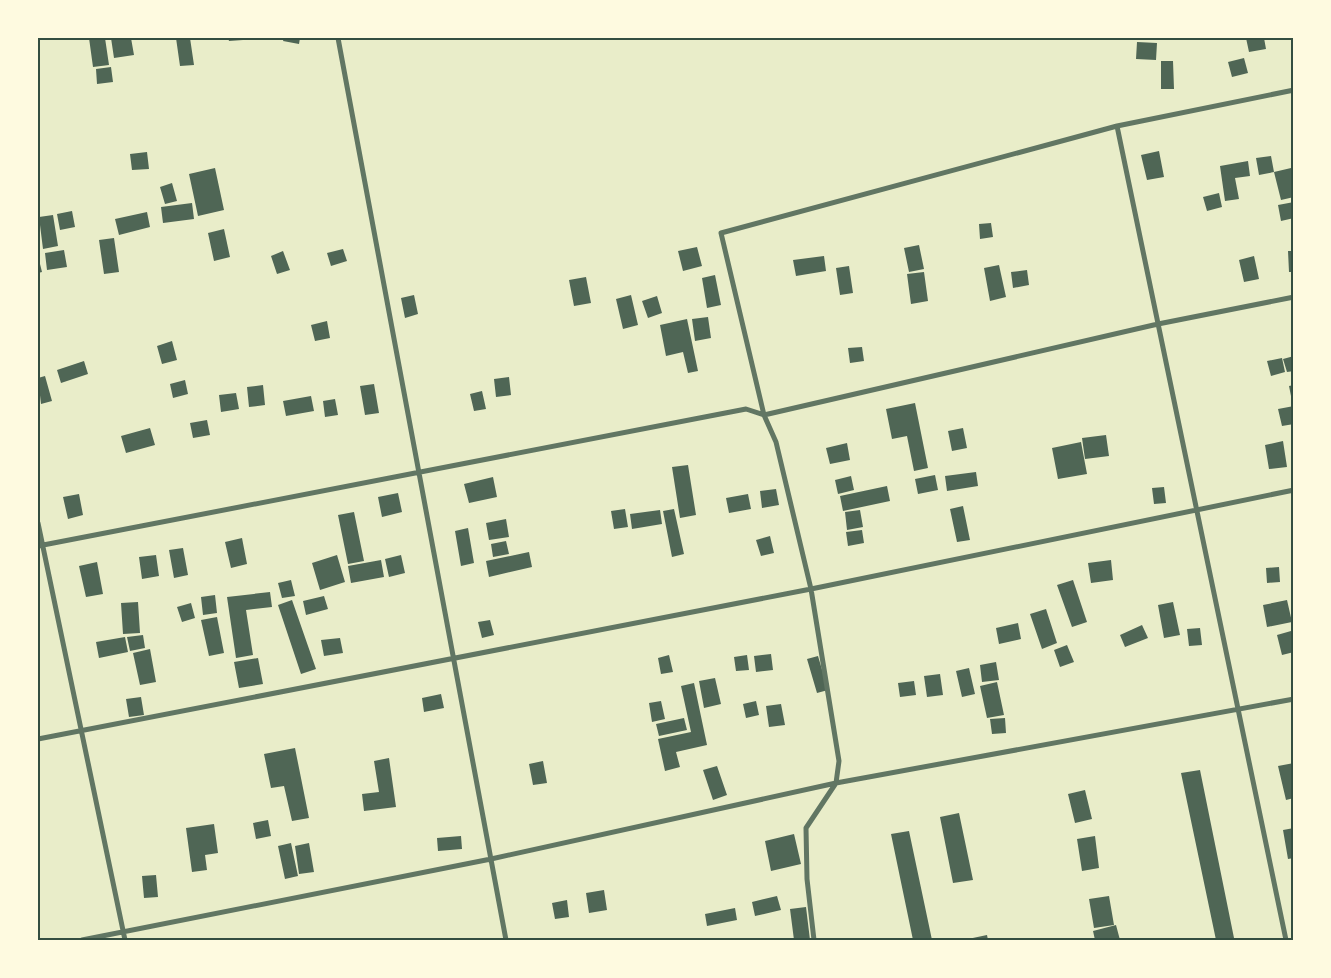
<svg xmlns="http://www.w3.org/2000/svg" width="1331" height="978" font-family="'Open Sans',sans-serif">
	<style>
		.building { fill: #4f6655 }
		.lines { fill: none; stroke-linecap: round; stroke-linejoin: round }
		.minor { stroke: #617663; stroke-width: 5 }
		.neatline { fill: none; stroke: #344e41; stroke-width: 2 }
	</style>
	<rect width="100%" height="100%" fill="#e9edc9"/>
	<path class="building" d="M89,38h16l4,27 -16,2z
		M111,38h20l3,17 -20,3z
		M176,38h14l4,27 -14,1z
		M228,38h15v2l-14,1z
		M284,38h16l-1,6 -16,-3z
		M1246,38h18l2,11 -17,3z
		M1137,42l20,1 -1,17 -20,-1z
		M1244,58l4,15 -16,4 -4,-15z
		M1161,61h12l1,28h-13z
		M111,67l2,15 -16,2 -1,-15z
		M1159,151l5,26 -17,3 -6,-25z
		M147,152l2,17 -17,1 -2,-16z
		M1271,156l3,16 -15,3 -3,-17z
		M1248,161l2,15 -15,2 4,21 -14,2 -5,-35z
		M215,168l9,42 -26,6 -9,-42z
		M1291,168l3,29 -13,3 -7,-28z
		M172,183l5,18 -12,3 -5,-17z
		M1219,193l3,14 -15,4 -4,-14z
		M1294,202v16l-13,3 -3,-16z
		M192,203l2,16 -31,4 -2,-16z
		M72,211l3,16 -15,3 -3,-16z
		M147,212l3,15 -31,8 -4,-16z
		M53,215l5,31 -15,3 -4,-32z
		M991,223l2,14 -13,2 -1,-15z
		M224,229l6,28 -16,4 -6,-28z
		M114,238l5,34 -15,2 -5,-34z
		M919,245l5,24 -15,3 -5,-24z
		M697,247l5,19 -19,5 -5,-20z
		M343,249l4,12 -16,5 -4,-13z
		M64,250l3,17 -20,3 -2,-17z
		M283,251l7,19 -13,4 -6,-18z
		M1288,251h6v21h-5z
		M38,256l4,16 -4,1z
		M824,256l2,15 -30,5 -3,-16z
		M1254,256l5,23 -15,3 -5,-22z
		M999,265l7,32 -16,4 -6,-33z
		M849,266l4,27 -13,2 -4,-27z
		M1027,270l2,15 -16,3 -2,-16z
		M924,272l4,29 -17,3 -4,-30z
		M715,275l6,30 -14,3 -5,-30z
		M586,277l5,26 -17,3 -5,-26z
		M414,295l4,19 -13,4 -4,-20z
		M631,295l7,30 -15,4 -7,-30z
		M657,296l5,17 -14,5 -6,-17z
		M708,317l3,21 -16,3 -3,-22z
		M687,319l11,52 -10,2 -5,-21 -17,4 -6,-31z
		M327,321l3,17 -15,3 -4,-16z
		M172,341l5,19 -15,4 -5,-18z
		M862,347l2,14 -14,2 -2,-15z
		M1294,356v15l-7,1 -4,-13z
		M1282,358l3,14 -14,4 -4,-15z
		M84,361l4,13 -27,9 -4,-13z
		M45,376l7,25 -11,3 -3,-26z
		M509,377l2,18 -15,2 -2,-18z
		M185,380l3,14 -15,4 -3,-14z
		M374,384l5,29 -14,2 -5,-29z
		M263,385l2,20 -16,2 -2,-20z
		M1294,385v16h-2l-3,-15z
		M482,391l4,18 -12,2 -4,-17z
		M236,393l3,16 -18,3 -2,-17z
		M311,396l3,15 -28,5 -3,-15z
		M335,399l3,16 -13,2 -2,-16z
		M915,403l13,65 -14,3 -7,-35 -15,3 -6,-30z
		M1294,406v18l-12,2 -4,-17z
		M207,420l3,15 -17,3 -3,-15z
		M150,428l5,17 -29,8 -5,-17z
		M963,428l4,20 -15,3 -4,-20z
		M1106,435l3,21 -24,3 -3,-21z
		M1283,441l4,26 -18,2 -4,-24z
		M1081,442l6,32 -29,5 -6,-31z
		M847,443l3,17 -20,4 -4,-16z
		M688,465l8,50 -16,3 -8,-51z
		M976,472l2,14 -31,5 -2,-15z
		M935,475l3,15 -20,4 -3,-15z
		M851,476l3,14 -16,4 -3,-14z
		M493,477l4,20 -28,6 -5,-19z
		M887,486l3,15 -47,10 -3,-15z
		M1164,487l2,16 -12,1 -2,-16z
		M776,489l3,16 -17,3 -2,-17z
		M398,493l4,19 -20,5 -4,-20z
		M79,494l4,21 -15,4 -5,-22z
		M748,494l3,15 -22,4 -3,-15z
		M963,506l7,34 -13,2 -7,-33z
		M625,509l3,18 -14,2 -3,-18z
		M674,509l10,45 -12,3 -9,-46z
		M660,510l2,14 -30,5 -2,-15z
		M860,510l3,17 -16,3 -2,-18z
		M354,512l10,49 -16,3 -10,-49z
		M506,519l3,18 -20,3 -3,-17z
		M468,528l6,35 -13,3 -6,-35z
		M862,530l2,13 -16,3 -2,-14z
		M770,536l4,17 -13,3 -5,-16z
		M242,538l5,26 -16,4 -6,-26z
		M506,541l3,13 -16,3 -2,-13z
		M183,548l5,27 -14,3 -5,-28z
		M529,552l3,15 -43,10 -3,-16z
		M156,555l3,21 -17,3 -3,-22z
		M337,555l8,27 -25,8 -8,-27z
		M401,555l4,18 -16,4 -4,-18z
		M381,560l3,17 -33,6 -3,-17z
		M1111,560l2,20 -22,3 -3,-20z
		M97,562l6,32 -17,3 -7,-31z
		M1279,567l1,15 -13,1 -1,-15z
		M291,580l4,16 -13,2 -4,-15z
		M1073,580l14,42 -15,5 -15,-42z
		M270,592l2,15 -26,3 7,45 -17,3 -9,-61z
		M215,595l2,18 -14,2 -2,-18z
		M324,596l4,13 -22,6 -3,-14z
		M292,600l24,69 -15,5 -23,-69z
		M1287,600l5,22 -25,5 -4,-22z
		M138,602l2,31 -17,1 -2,-31z
		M1173,602l7,33 -16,3 -6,-33z
		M191,603l4,15 -13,4 -5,-15z
		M1046,609l11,34 -15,6 -12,-35z
		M217,617l7,36 -15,3 -8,-36z
		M490,620l4,15 -12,3 -4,-16z
		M1018,623l3,16 -22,5 -3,-16z
		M1142,625l6,13 -23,9 -5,-12z
		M1200,628l2,17 -13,1 -2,-17z
		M1291,631l3,21 -12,3 -5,-20z
		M143,635l2,13 -15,3 -3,-14z
		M125,637l3,15 -29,6 -3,-16z
		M340,638l3,15 -19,3 -3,-16z
		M1067,645l7,17 -14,5 -6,-17z
		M150,649l6,33 -16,3 -7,-32z
		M771,654l2,16 -17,2 -2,-16z
		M669,655l4,17 -12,2 -3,-16z
		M747,655l2,15 -13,1 -2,-14z
		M818,656l10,34 -11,3 -10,-34z
		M258,658l5,26 -24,4 -5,-26z
		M996,662l3,18 -17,2 -2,-17z
		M969,668l6,26 -13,3 -6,-26z
		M940,674l3,21 -16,2 -3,-21z
		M715,678l6,26 -17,4 -5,-27z
		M914,681l2,14 -16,2 -2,-14z
		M997,682l7,33 -17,3 -7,-32z
		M694,683l13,62 -31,7 4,15 -15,4 -7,-32 33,-7 -10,-46z
		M441,694l3,14 -20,4 -2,-14z
		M141,697l3,18 -15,2 -3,-18z
		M661,701l4,18 -13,3 -3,-19z
		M756,701l3,14 -13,3 -3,-14z
		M781,704l4,21 -16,2 -3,-21z
		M684,718l3,12 -28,6 -3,-12z
		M1005,718l1,15 -14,1 -2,-15z
		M295,748l14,70 -17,3 -8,-35 -13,2 -7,-34z
		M389,758l7,49 -32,4 -2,-17 17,-2 -5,-31z
		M543,761l4,22 -14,2 -4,-21z
		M1294,763v35l-8,2 -8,-34z
		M717,766l10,29 -14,5 -10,-30z
		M1200,770l34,168 -11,2h-7l-35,-167z
		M1085,790l7,29 -17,4 -7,-29z
		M959,813l14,67 -20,3 -13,-66z
		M268,820l3,16 -15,3 -3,-16z
		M214,824l4,29 -13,2 2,15 -15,2 -6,-44z
		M1294,828v30l-6,1 -5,-29z
		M909,831l23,109h-19l-22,-106z
		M794,834l7,30 -30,7 -6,-30z
		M461,836l1,13 -24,2 -1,-13z
		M1095,836l4,32 -17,3 -5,-32z
		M291,843l7,33 -13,3 -7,-33z
		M309,843l5,29 -15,2 -4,-28z
		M156,875l2,22 -14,1 -2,-22z
		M604,890l3,20 -18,3 -3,-20z
		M777,896l4,14 -26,6 -3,-14z
		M1109,896l5,29 -20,3 -5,-29z
		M567,900l2,17 -14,2 -3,-16z
		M806,907l4,33h-16l-4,-31z
		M735,908l2,12 -30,6 -2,-12z
		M1116,925l4,15h-25l-2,-9z
		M987,935l1,5h-20v-1z"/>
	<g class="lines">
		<path class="minor" d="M338,38l168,902
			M1117,126l169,814
			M38,523l87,417
			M38,546l708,-137 18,6 394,-91 136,-27
			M38,739l773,-150 483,-99
			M82,940l409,-81 345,-76 458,-84
			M814,940l-7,-61 -1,-51 30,-45 3,-22 -28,-172 -35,-147 -12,-27 -43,-182 396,-107 177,-36"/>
	</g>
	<rect width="1331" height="978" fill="none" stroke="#fefae0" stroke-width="78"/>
	<rect x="39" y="39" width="1253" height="900" class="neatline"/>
</svg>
